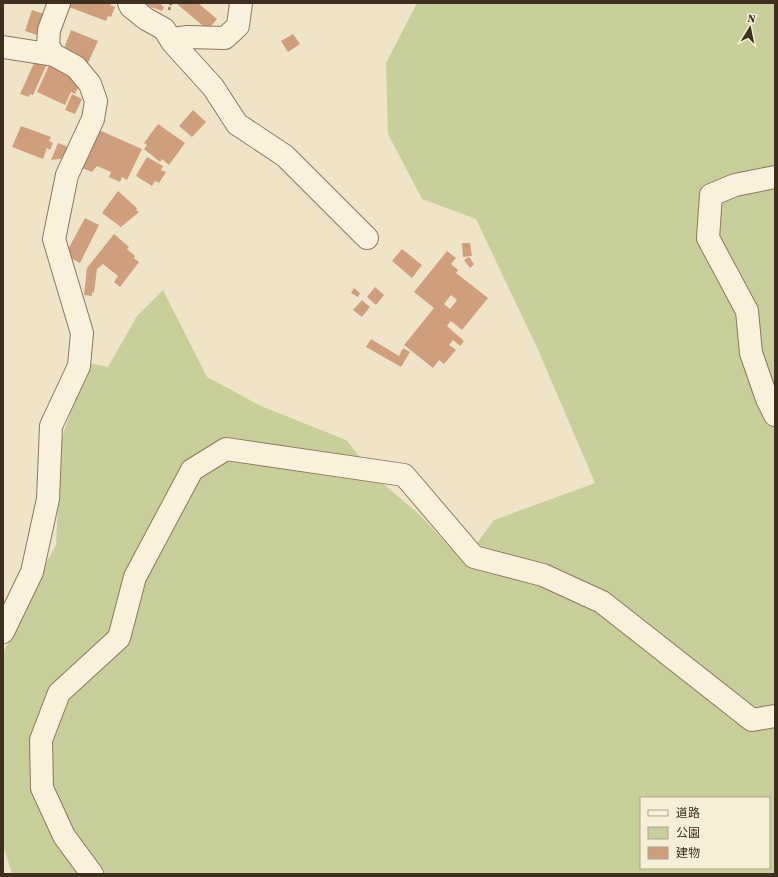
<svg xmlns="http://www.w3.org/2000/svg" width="778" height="877" font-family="'Source Serif 4','Noto Sans JP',serif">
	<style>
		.green { fill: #c9cf9b; fill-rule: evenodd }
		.building { fill: #cf9f7d; fill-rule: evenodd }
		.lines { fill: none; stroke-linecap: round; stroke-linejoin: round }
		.minor-casing { stroke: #8d765c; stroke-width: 24 }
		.path { stroke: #8d765c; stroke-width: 2.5; stroke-dasharray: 3 2; stroke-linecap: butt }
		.minor { stroke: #faf1dc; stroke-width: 22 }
	</style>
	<rect width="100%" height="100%" fill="#f0e4c8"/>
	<path class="green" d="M417,3h358v871h-763l-9,-29v-191l23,-54 30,-55 5,-105 27,-77 20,4 29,-51 26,-26 44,87 54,29 85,34 35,42 39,33 43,47 31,-42 101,-37 -56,-131 -63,-133 -54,-20 -34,-65 -2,-71zM641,798h128v70h-128z"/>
	<path class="building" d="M67,3h44l-1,2 5,2 -4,10 -3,-1 -2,5 -40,-15z
		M144,3h18l-1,2 3,2 -2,4 -11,-4z
		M178,3h20l19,16 -9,11 -31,-26z
		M32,10l15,5 -7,21 -15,-5z
		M71,30l27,11 -10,22 -25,-12z
		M293,34l7,10 -12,8 -7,-11z
		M36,59l11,5 -14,31 -3,-1 -1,3 -9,-3z
		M50,63l21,10 -2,4 11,6 -5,11 -4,-2 -6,13 -28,-13z
		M72,94l10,5 -7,15 -10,-4z
		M193,110l13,12 -14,15 -13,-11z
		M158,124l27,19 -16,22 -7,-6 -2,3 -16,-13 3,-4 -3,-2z
		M21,126l30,11 -2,4 4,2 -3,7 -3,-2 -4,11 -31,-12z
		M99,130l43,19 -15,31 -5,-3 -2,5 -11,-5 2,-5 -14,-6 -5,6 -10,-4z
		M58,143l13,5 -3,10 -17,2z
		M147,157l16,9 -2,4 5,2 -7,11 -4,-2 -3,5 -16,-10z
		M118,191l19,17 -1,2 3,2 -18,15 -19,-14z
		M85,218l14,7 -19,38 -15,-8z
		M114,234l15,13 -2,2 8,7 -1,2 5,4 -19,25 -6,-5 4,-6 -15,-12 -6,5 -3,24 -2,-1v4l-8,-1 3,-27z
		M462,243h8l2,13 -9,1z
		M402,249l20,16 -10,13 -20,-17z
		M447,251l9,7 -5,6 7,6 -2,3 32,25 -26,32 -11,-9 -4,5 17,15 -4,5 -7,-6 -4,5 7,5 -12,14 -5,-4 -6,8 -29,-23 30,-37 -20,-16zM451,295l6,5 -7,9 -6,-5z
		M469,257l5,7 -4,4 -6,-8z
		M375,287l9,8 -8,10 -9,-8z
		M354,288l6,5 -2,4 -7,-4z
		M362,300l8,7 -8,10 -9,-7z
		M371,339l28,17 4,-8 7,4 -9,15 -35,-20z"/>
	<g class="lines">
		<defs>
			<path id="minor" d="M129,3l2,4 15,12 18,10 9,14 40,44 24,37 48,32 82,82
				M171,39l17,-2 37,1 13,-12 3,-23
				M3,47l51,8
				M775,177l-40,8 -24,10 -3,43 39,73 4,42 16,46 8,16
				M3,632l29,-60 16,-73 3,-73 28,-60 3,-33 -28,-94 13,-64 26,-56 3,-18 -6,-17 -14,-17 -22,-12 -6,-9 1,-16 10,-27
				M92,874l-28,-38 -22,-48 -1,-48 18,-47 60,-55 16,-61 57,-107 34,-21 178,26 70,82 69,18 59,27 150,118 23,-4"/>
		</defs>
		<use href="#minor" class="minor-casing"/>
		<path class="path" d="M169,10l2,-7"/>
		<use href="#minor" class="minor"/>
	</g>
	<rect width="778" height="877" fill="none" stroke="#3d2e20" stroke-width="8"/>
	<rect x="640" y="797" width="130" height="72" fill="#f7eed8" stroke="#ada18e"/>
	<rect x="648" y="810" width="20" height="6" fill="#faf1dc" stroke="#ada18e"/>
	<text x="676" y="817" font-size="12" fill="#3d2e20">道路</text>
	<rect x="648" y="827" width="20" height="12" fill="#c9cf9b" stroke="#ada18e"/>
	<text x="676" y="837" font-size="12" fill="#3d2e20">公園</text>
	<rect x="648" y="847" width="20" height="12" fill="#cf9f7d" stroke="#ada18e"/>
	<text x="676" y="857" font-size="12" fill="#3d2e20">建物</text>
	<g transform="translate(750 28) rotate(10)" stroke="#f7eed8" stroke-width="3" paint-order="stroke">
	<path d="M0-3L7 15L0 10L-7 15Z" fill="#3d2e20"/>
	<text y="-6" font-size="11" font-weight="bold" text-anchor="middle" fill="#3d2e20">N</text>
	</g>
</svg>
